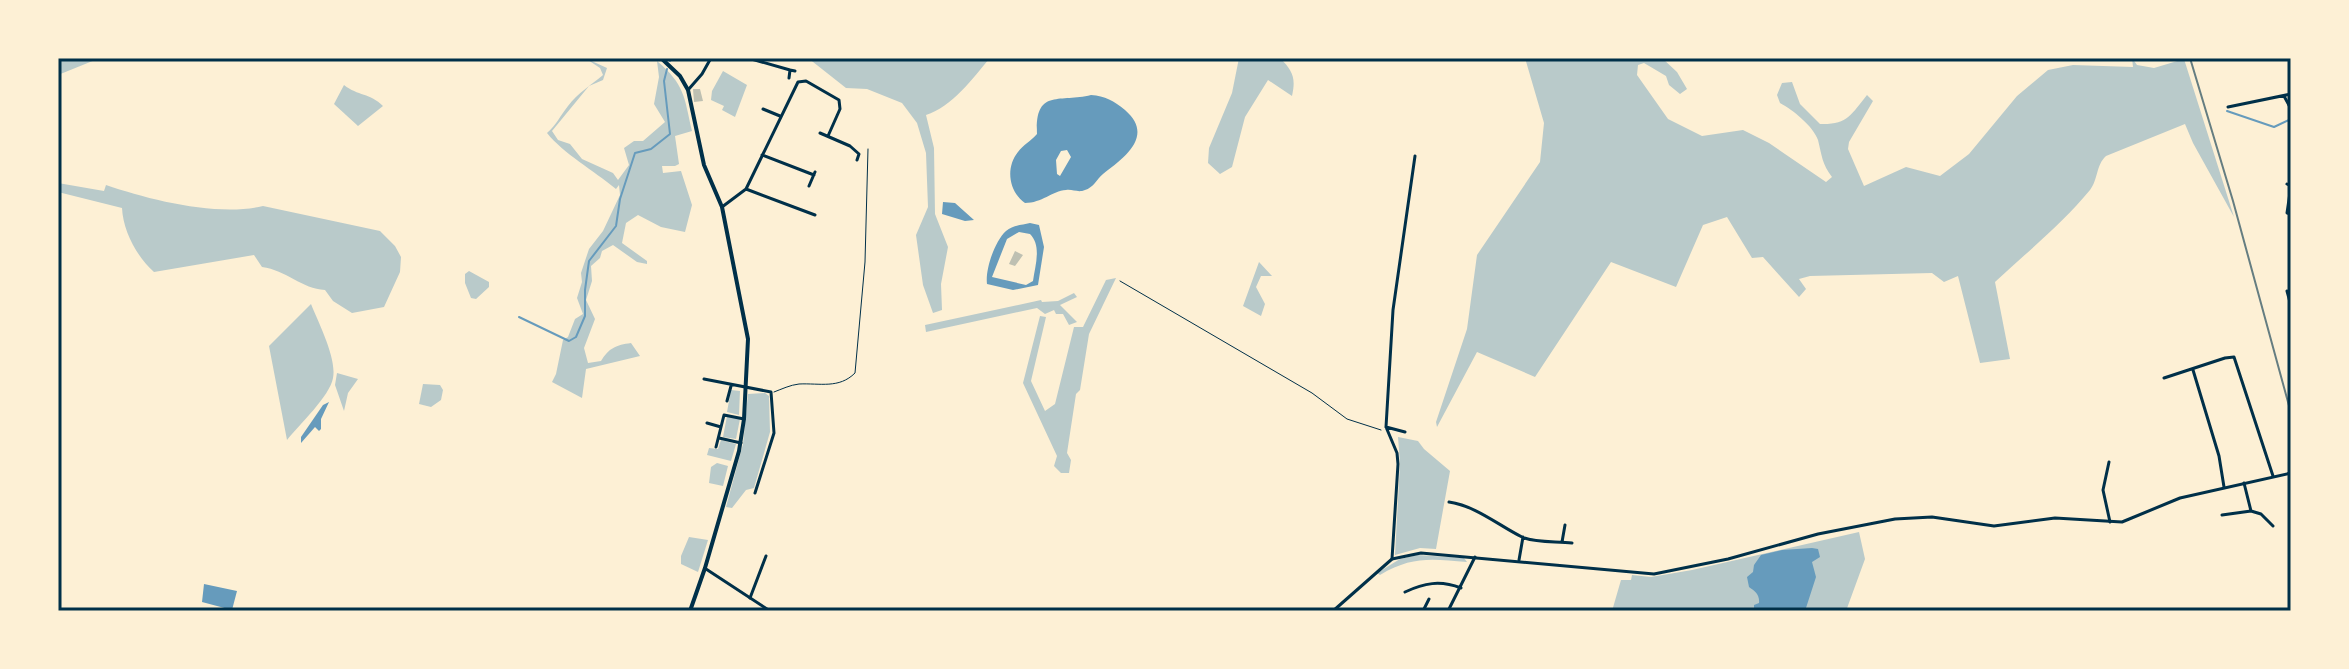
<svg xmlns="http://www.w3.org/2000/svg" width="2349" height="669" font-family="'Work Sans',sans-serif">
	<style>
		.green { fill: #b9caca }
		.water { fill: #669bbc; fill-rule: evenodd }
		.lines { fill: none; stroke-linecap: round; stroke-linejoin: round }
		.stream { stroke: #669bbc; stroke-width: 2 }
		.building { fill: #bec0b2 }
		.path { stroke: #003049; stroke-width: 1 }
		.service { stroke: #003049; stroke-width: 1 }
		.minor { stroke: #003049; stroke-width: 3 }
		.tertiary { stroke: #003049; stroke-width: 3 }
		.secondary { stroke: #003049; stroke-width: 4 }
		.rail { stroke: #657d81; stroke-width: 2 }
		.neatline { fill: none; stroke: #003049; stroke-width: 3 }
	</style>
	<rect width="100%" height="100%" fill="#fdf0d5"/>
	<path class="green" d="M58,58h42l-42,17z
		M585,58l22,10 -4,12 -14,6 -37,45 6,9 12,4 12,15 31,14 5,7 11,-15 -5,-17 10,-7h9l22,-19 -11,-18 5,-27 -2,-16c28,24 27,35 35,70l-17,5 4,28 -4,2h-13l1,7 18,-2 11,34 -7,27 -24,-5 -23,-12 -12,8 -4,20 25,18v3l-10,-2 -24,-17 -11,6 -2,7 -9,8 1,15 -6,19 9,19 -11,29 4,15 13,-2c8,-13 15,-16 30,-18l9,13 -54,13 -4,29 -30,-16 4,-8 7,-34 5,-3 7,-18 8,-5 -6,-16 5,-16 -1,-9 8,-24 14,-18 17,-36 -1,-10 -3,4c-23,-19 -52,-35 -69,-56 10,-9 13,-17 21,-27 10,-13 23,-21 35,-31l-3,-7z
		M808,58h182c-17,20 -38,49 -64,57l8,33 1,66 13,33 -7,37 1,26 -9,3 -10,-28 -7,-50 12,-28 -2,-54 -9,-30 -15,-20 -35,-14 -21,-1z
		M1239,58h41c13,13 16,20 12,38l-24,-16 -23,37 -13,50 -12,7 -12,-11 1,-15 23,-55z
		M1525,58h137l15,14 10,17 -7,5 -11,-9 -3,-9 -22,-13 -6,2 -1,10 31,44 34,17 41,-6 26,13 57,39 6,-5c-10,-13 -10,-21 -14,-37 -5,-14 -25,-30 -38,-37l-3,-8 5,-12 10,-1 8,22 20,20c27,1 31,-9 47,-29l6,6 -24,41 -1,7 16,37 42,-19 34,9 29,-22 48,-58 31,-26 25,-5 60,2 -1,-9 5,7 17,3 30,-9 50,158 -41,-74 -8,-19 -79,32c-10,9 -8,24 -16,34 -28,34 -63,62 -95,92l15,77 -30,4 -22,-87 -14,6 -12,-9 -122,3 -11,3 7,10 -7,8 -36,-40 -11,1 -25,-41 -24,8 -27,62 -65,-25 -76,115 -58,-25 -40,75 -1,-5 31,-93 10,-74 63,-93 4,-39z
		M723,71l24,14 -12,32 -13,-7 2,-4 -13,-6 1,-9z
		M344,85c14,11 26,8 39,21l-25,20 -24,-22z
		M58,183l46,8 2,-6c44,15 112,32 157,21l117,25 15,15 6,11 -1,15 -16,35 -32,6 -19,-12 -8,-11c-23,-1 -39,-20 -63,-23l-8,-12 -100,17c-17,-15 -31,-41 -32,-64l-64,-16z
		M1259,262l13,14h-11l-5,11 9,17 -4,12 -18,-10z
		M469,271l20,11v5l-13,12 -5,-1 -6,-15v-9z
		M1116,278l-27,56 -9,56 -4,4 -9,59 4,7 -2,13h-8l-7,-7 3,-10 -34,-73 17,-67 6,1 -15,64 14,30 10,-7 19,-77h9l23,-47z
		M1074,293l3,4 -17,8 17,17 -8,3 -6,-11h-7l-2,-4 -9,4 -8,-6 -111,24 -1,-7 116,-25 1,2 16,-1z
		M311,304c7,18 26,54 22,74 -3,18 -34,47 -46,62l-18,-94z
		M337,373l21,6 -10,14 -4,18 -9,-26z
		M423,384l17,1 3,5 -2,10 -10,7 -12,-3z
		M731,390l9,1 -1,24 -12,-3z
		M765,393l4,3 1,36 -16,56 -8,2 -14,18 -6,-1 17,-63 5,-50z
		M727,416l13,3 -4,20 -13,-2z
		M1398,437l20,4 6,8 26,22 -14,78 -16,-1 -25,7 5,-92z
		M721,440l15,4 -5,17 -24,-6 2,-7 9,1z
		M717,463l11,3 -5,20 -14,-3 2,-16z
		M1859,532l6,27 -19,52h-234l9,-31h10l1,-5 19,2 41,-7z
		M689,537l19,3 -10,32 -17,-8v-8z
		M1418,555l46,3 3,4c-36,-3 -55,-6 -87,13l-3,-2 23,-14z"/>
	<path class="water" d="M1091,95c14,1 23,6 34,15 30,26 -1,48 -22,64 -6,5 -10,14 -18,16 -7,3 -12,-1 -19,0 -14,1 -24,13 -41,13 -16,-11 -20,-35 -7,-51 5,-7 13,-11 19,-18 -2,-46 22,-31 54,-39zM1067,150l4,7 -11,19 -3,-2 -1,-14 5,-9z
		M943,202l12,1 19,17 -9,1 -23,-7z
		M1030,223l9,2 5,22 -6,38 -25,5 -26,-6c-2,-15 8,-43 19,-53 7,-6 16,-6 24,-8zM1019,232l11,2c12,12 5,32 3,47l-7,4 -34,-8 15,-38z
		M329,402l-8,17v10l-2,2 -4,-4 -14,16v-6l22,-32z
		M1812,548l6,1 2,8 -8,5 4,15 -11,34h-51v-6l5,-2c1,-8 -4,-12 -10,-16l-2,-10 6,-5 1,-7 7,-10 21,-5z
		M204,584l33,7 -5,19 -30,-8z"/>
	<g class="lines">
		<path class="stream" d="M670,61l1,-3
			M2227,111l47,16 17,-8
			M519,317l50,24 7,-4 9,-21v-26l4,-29 27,-35 4,-27 15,-46 16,-4 19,-15 -6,-53 3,-12"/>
	</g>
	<path class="building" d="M693,89h7l3,12 -9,1z
		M1015,251l8,4 -8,11 -6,-2z"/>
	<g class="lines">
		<path class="path" d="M1120,281l192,112 35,26 34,11"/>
		<path class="service" d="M774,392c8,-3 16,-7 25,-8 21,-1 40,5 56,-11l10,-111 3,-113"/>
		<path class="minor" d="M748,58l42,12
			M789,78l1,-8 5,1
			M688,90l14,-16 9,-16
			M2284,96l7,13
			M2228,107l63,-13
			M763,109l17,7
			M820,133l30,13 9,8 -2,6
			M762,155l52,20
			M2287,184l4,2 -4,27 4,1
			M809,186l6,-14
			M746,189l69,26
			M722,207l24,-18 52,-107 8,-1 33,19 1,9 -12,27
			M2287,291l4,15
			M2193,370l26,86 5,31
			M2164,378l61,-20 9,-1 39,119
			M704,379l67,13 3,41 -19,60
			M727,401l4,-15
			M707,423l14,4
			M1386,427l19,5
			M719,438l22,5
			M716,447l8,-32 20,4
			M2109,462l-6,28 7,32
			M1449,502c27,4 49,23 73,35 13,6 35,4 50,6
			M2251,511l10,3 12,12
			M2222,515l29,-4 -7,-28
			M1562,542l3,-17
			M1392,559l6,-95 -1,-11 -11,-26 7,-117 22,-154
			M1519,560l4,-23
			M1405,592c19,-9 35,-12 56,-4
			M750,598l16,-42
			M1423,611l6,-12
			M1448,611l27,-54"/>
		<path class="tertiary" d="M706,569l64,42
			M1333,611l59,-52 29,-6 233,21 74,-15 90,-25 77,-15 37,-2 62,9 61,-8 67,4 58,-24 111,-25"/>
		<path class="secondary" d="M661,58l19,18 8,14 16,75 18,42 26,132 -4,80 -5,32 -34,117 -15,43"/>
		<path class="rail" d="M2190,58l43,143 58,212"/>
	</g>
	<rect width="2349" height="669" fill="none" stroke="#fdf0d5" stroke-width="120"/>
	<rect x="60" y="60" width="2229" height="549" class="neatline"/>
</svg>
